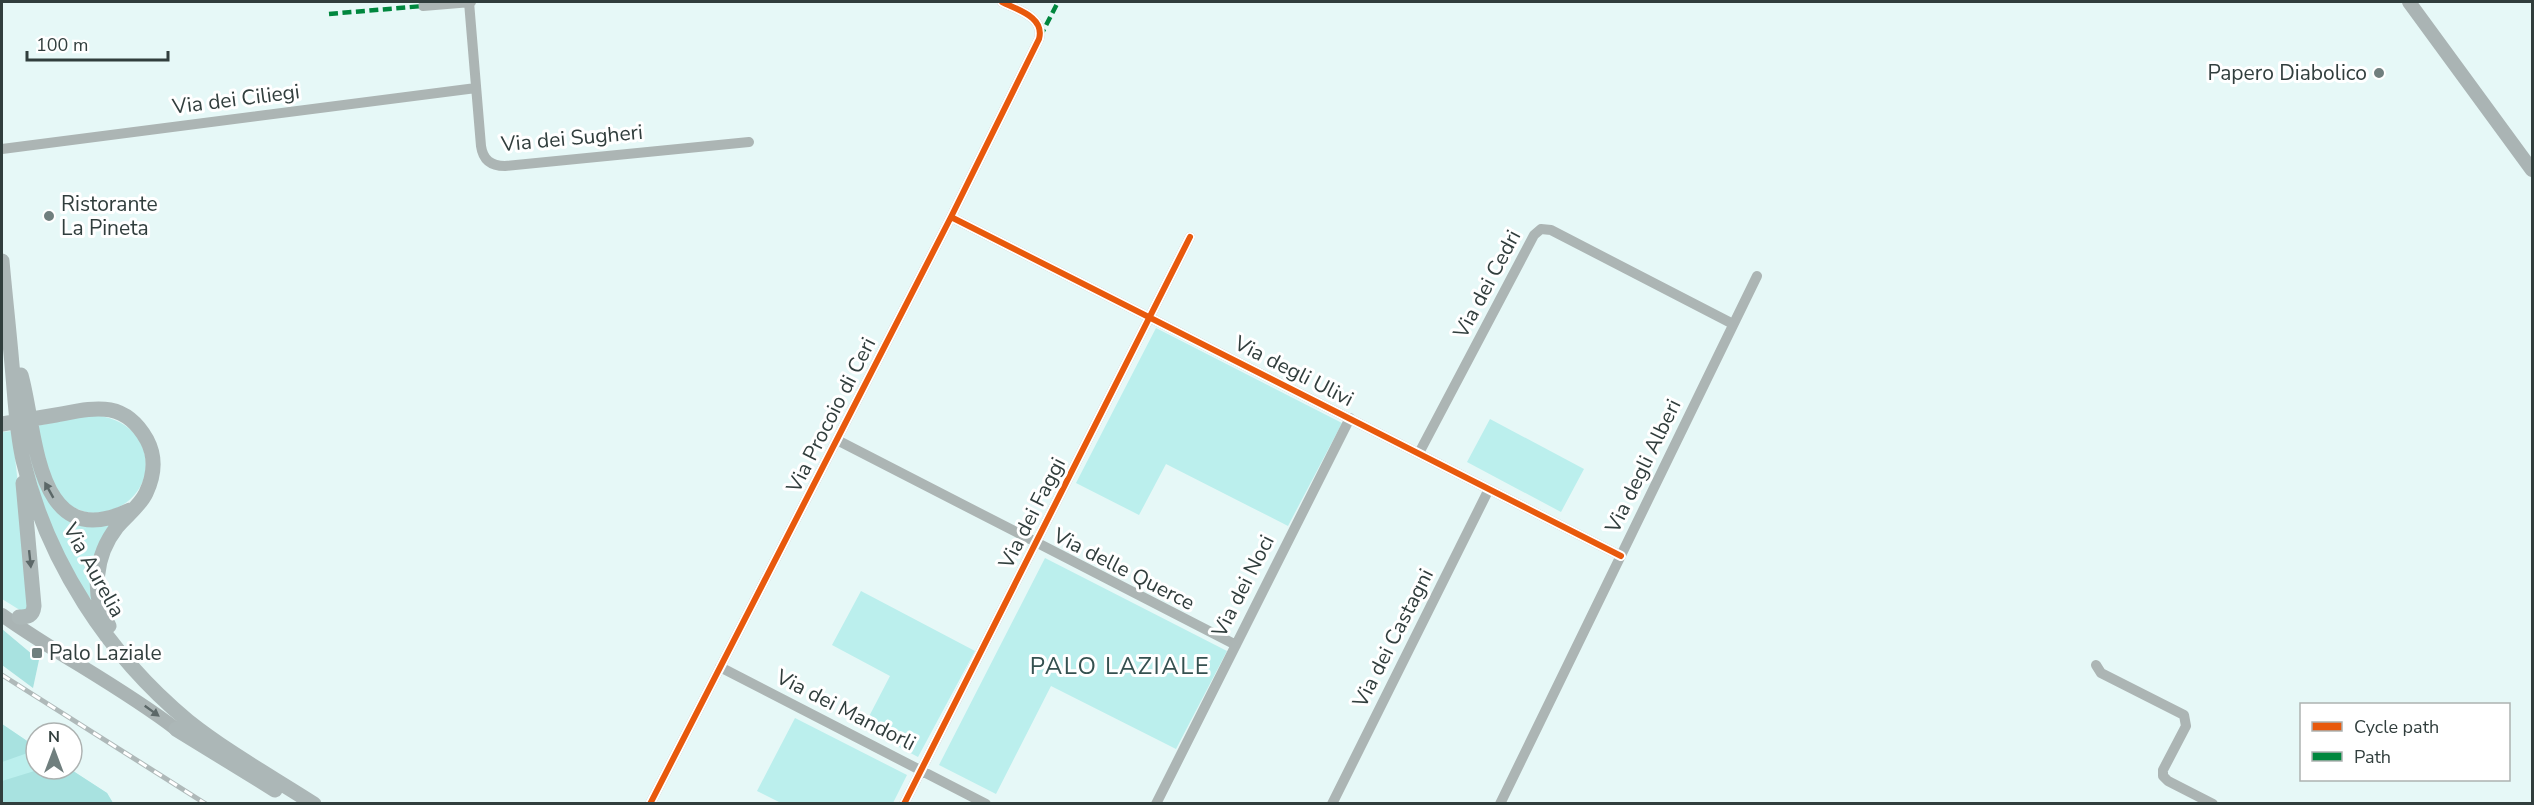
<svg xmlns="http://www.w3.org/2000/svg" width="2534" height="805" font-family="'Nunito Sans',sans-serif">
	<style>
		.green { fill: #bbefed }
		.forest { fill: #a8e2e0 }
		.lines { fill: none; stroke-linecap: round; stroke-linejoin: round }
		.street { stroke: #acb5b4; stroke-width: 10 }
		.secondary { stroke: #aab4b4; stroke-width: 14 }
		.primary { stroke: #acb7b7; stroke-width: 15 }
		.rail-casing { stroke: #afb9b9; stroke-width: 5 }
		.rail { stroke: #fff; stroke-width: 3; stroke-dasharray: 9; stroke-linecap: butt }
		.quiet { stroke: #00873e; stroke-width: 4.5; stroke-dasharray: 9 4.5; stroke-linecap: butt }
		.cycleway-casing { stroke: #fff; stroke-width: 10 }
		.cycleway { stroke: #e8590c; stroke-width: 6 }
		.oneway { fill: #5c6868 }
		.oneway2 { fill: #5b6767 }
		.poi-dot { fill: #707f7e; stroke: #fff; stroke-width: 2 }
		.labels { text-anchor: middle; stroke-width: 6; stroke-linejoin: round; paint-order: stroke }
		.poi-label { font-size: 21px; fill: #313e3d; stroke: #fff; text-anchor: start }
		.street-label { font-size: 21px; fill: #313e3d; stroke: #fff }
		.quarter-label { font-size: 24px; letter-spacing: 1.5px; fill: #355150; stroke: #fff }
	</style>
	<rect width="100%" height="100%" fill="#e6f8f7"/>
	<path class="green" d="M1156,328l186,95 -54,103 -122,-62 -27,51 -63,-32z
		M91,415c74,4 71,94 4,98 -15,0 -30,-9 -39,-21 -8,-10 -16,-51 -20,-66z
		M1490,419l94,50 -23,43 -94,-50z
		M12,431l19,169 -2,7 -6,5 -21,-13v-167z
		M27,441l32,68 53,12 -17,84c-35,-44 -58,-110 -68,-164z
		M1045,558l182,93 -51,98 -125,-63 -55,108 -57,-29z
		M861,591l114,60 -57,106 -55,-29 27,-52 -58,-31z
		M795,718l112,57 -14,28h-112l-24,-12z
		M2,724l34,23v22h34l37,24 6,10h-111z"/>
	<path class="forest" d="M2,629l37,31 -6,28 -31,-23z
		M2,724l34,23v3l-34,12z
		M41,769h29l37,24 6,10h-111v-22z"/>
	<g class="lines">
		<path class="street" d="M469,2l12,144c2,14 10,20 24,20l244,-24
			M423,6l48,-4
			M2,149l474,-61
			M951,217l670,339
			M837,440l399,205
			M1419,453l115,-218 7,-6 10,1 182,94
			M2096,665l5,8 83,42 2,11 -23,44v6l5,5 45,23
			M720,667l266,137
			M650,804l301,-587 88,-178c6,-22 -21,-29 -37,-37
			M904,804l286,-567
			M1156,804l194,-386
			M1332,804l157,-315
			M1500,804l257,-528"/>
		<path class="secondary" d="M2409,2l123,168
			M2,615c56,40 118,71 174,114"/>
		<path class="primary" d="M2,261c3,34 7,69 10,104 3,31 4,64 11,95 24,101 85,195 165,261 39,31 84,56 126,83
			M21,375c16,56 13,181 109,135
			M2,424c18,-3 36,-6 54,-9 38,-7 68,-16 91,25 9,17 7,36 -1,53 -6,13 -20,23 -29,34 -22,28 -27,68 -8,99
			M19,617c9,0 14,-1 15,-11l-11,-123
			M176,729l99,61"/>
		<defs>
			<path id="rail" d="M2,675l204,129"/>
		</defs>
		<use href="#rail" class="rail-casing"/>
		<use href="#rail" class="rail"/>
		<path class="quiet" d="M329,14l94,-8
			M1040,37l18,-35"/>
		<defs>
			<path id="cycleway" d="M951,217l670,339
				M650,804l301,-587 88,-178c6,-22 -21,-29 -37,-37
				M904,804l286,-567"/>
		</defs>
		<use href="#cycleway" class="cycleway-casing"/>
		<use href="#cycleway" class="cycleway"/>
	</g>
	<defs><path id="oneway-solid" d="M-6-.8H1V-3.2L6.5 0L1 3.2V.8H-6Z" transform="scale(1.5)"/></defs>
	<g class="oneway">
		<use href="#oneway-solid" transform="translate(49 490) rotate(-119)"/>
		<use href="#oneway-solid" transform="translate(30 559) rotate(84)"/>
	</g>
	<use class="oneway2" href="#oneway-solid" transform="translate(152 711) rotate(36)"/>
	<g class="poi-dot">
		<circle cx="2379" cy="73" r="6"/>
		<circle cx="49" cy="216" r="6"/>
		<rect x="31" y="647" width="12" height="12" rx="3"/>
	</g>
	<g class="labels">
		<g class="poi-label">
			<text x="2367" y="80" text-anchor="end">Papero Diabolico</text>
			<text x="61" y="211">Ristorante<tspan x="61" dy="24">La Pineta</tspan></text>
			<text x="49" y="660">Palo Laziale</text>
		</g>
		<g class="street-label">
			<text transform="translate(236 99) rotate(-7)" y="7">Via dei Ciliegi</text>
			<text transform="translate(572 138) rotate(-5)" y="7">Via dei Sugheri</text>
			<text transform="translate(1487 284) rotate(-62)" y="7">Via dei Cedri</text>
			<text transform="translate(1294 371) rotate(27)" y="7">Via degli Ulivi</text>
			<text transform="translate(831 415) rotate(-63)" y="7">Via Procoio di Ceri</text>
			<text transform="translate(1643 466) rotate(-64)" y="7">Via degli Alberi</text>
			<text transform="translate(1032 513) rotate(-63)" y="7">Via dei Faggi</text>
			<text transform="translate(1124 569) rotate(27)" y="7">Via delle Querce</text>
			<text transform="translate(94 570) rotate(61)" y="7">Via Aurelia</text>
			<text transform="translate(1243 586) rotate(-63)" y="7">Via dei Noci</text>
			<text transform="translate(1393 638) rotate(-63)" y="7">Via dei Castagni</text>
			<text transform="translate(846 710) rotate(27)" y="7">Via dei Mandorli</text>
		</g>
		<g class="quarter-label">
			<text x="1120" y="674">PALO LAZIALE</text>
		</g>
	</g>
	<rect width="2534" height="805" fill="none" stroke="#313e3d" stroke-width="6"/>
	<rect x="2300" y="703" width="210" height="78" fill="#ffffff" stroke="#adb2b1" stroke-width="1.5"/>
	<rect x="2312" y="722" width="30" height="9" fill="#e8590c" stroke="#adb2b1" stroke-width="1.5"/>
	<text x="2354" y="733" font-size="18" fill="#313e3d">Cycle path</text>
	<rect x="2312" y="752" width="30" height="9" fill="#00873e" stroke="#adb2b1" stroke-width="1.5"/>
	<text x="2354" y="763" font-size="18" fill="#313e3d">Path</text>
	<g transform="translate(54 751)"><circle r="28" fill="#ffffff" stroke="#adb2b1" stroke-width="1.5"/>
	<path d="M0-4.5L10 22L0 15L-10 22Z" fill="#707f7e"/>
	<text y="-9" font-size="16" font-weight="bold" text-anchor="middle" fill="#313e3d">N</text>
	</g>
	<path d="M27 51v9h141v-9" fill="none" stroke="#313e3d" stroke-width="3"/>
	<text x="36" y="51" font-size="18" fill="#313e3d" stroke="#ffffff" stroke-width="4.5" paint-order="stroke">100 m</text>
</svg>
